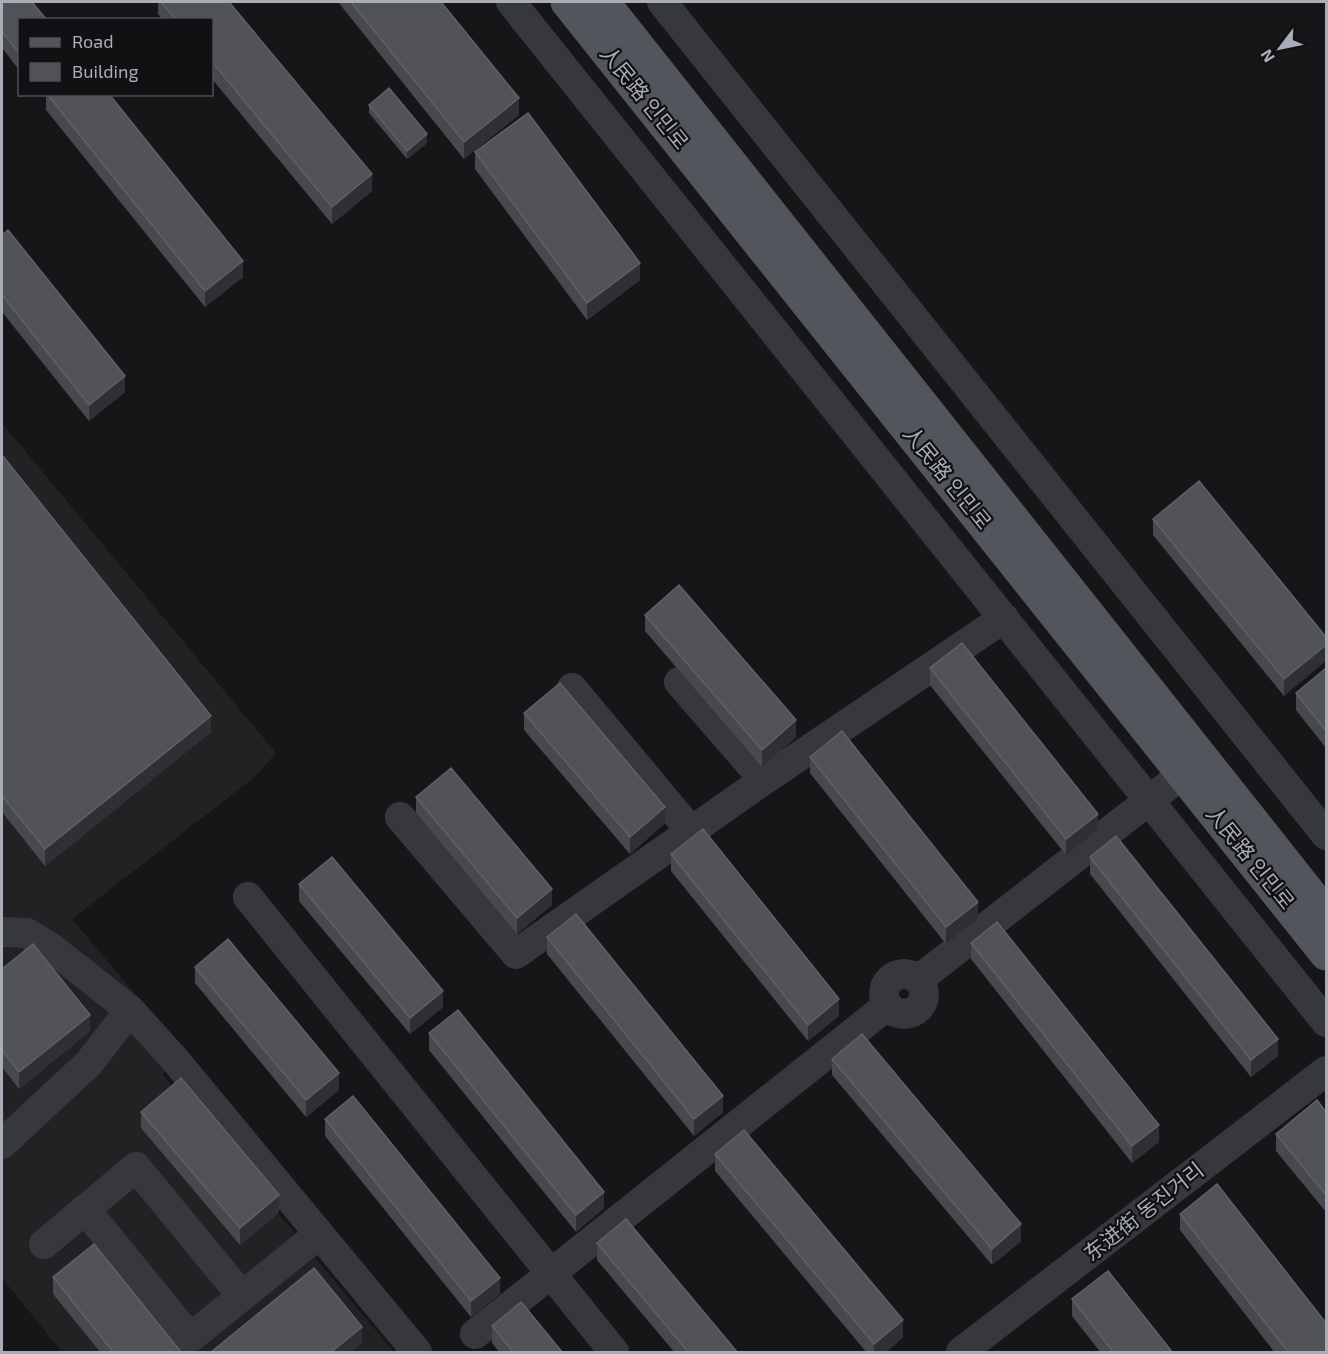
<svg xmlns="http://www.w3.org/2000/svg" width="1328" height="1354" font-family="'Exo 2','Noto Sans SC','Noto Sans KR',sans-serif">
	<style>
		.built { fill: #222225 }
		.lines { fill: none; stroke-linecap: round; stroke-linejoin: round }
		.minor { stroke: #37383d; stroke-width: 30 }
		.major { stroke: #53555c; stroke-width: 33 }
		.wall { fill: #47494d }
		.shaded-wall { fill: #2f3033 }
		.building { fill: #525359; stroke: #5f6168; stroke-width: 1.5 }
		.labels { text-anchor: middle; stroke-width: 4.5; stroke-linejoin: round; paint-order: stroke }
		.street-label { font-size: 21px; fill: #a8adb8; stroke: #111113 }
	</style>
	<rect width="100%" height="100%" fill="#161618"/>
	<path class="built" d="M2,423l274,330 -20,23 -184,143 114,135 -24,20 232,278h-332l-60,-74z"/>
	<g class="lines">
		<path class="minor" d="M511,2l815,1020
			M662,2l664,833
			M679,682l85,98
			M572,688l119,143
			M400,817l116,137 248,-174 240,-162
			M248,897l366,455
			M2,932l25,1 23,14 80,63 46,51 241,291
			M884 994a20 20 0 1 1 40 0a20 20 0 1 1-40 0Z
			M918,980l265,-206
			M2,1144l87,-81 41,-53
			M85,1209l105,129 129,-104
			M44,1244l92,-77 106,129
			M475,1334l413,-329
			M961,1352l365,-281"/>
		<path class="major" d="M567,2l759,952
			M603,2l723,912"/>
	</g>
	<path class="wall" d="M2,2l18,18v51l-18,-23z
		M158,2h71l143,189 -40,33 -120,-145v-59h-49l-5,-6z
		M338,2h103l78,113 -55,44z
		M46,94h63l134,183 -38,30 -159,-197z
		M369,105l58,38 -20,16 -38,-46z
		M475,152l165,128 -53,40 -112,-151z
		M2,235l123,157 -36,29 -87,-109z
		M2,455l209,277 -166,134 -43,-54z
		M1153,519l173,118 -42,59 -131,-161z
		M645,615l151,122 -34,30 -117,-136z
		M930,668l168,162 -32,25 -136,-170z
		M1326,668v80l-30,-38v-17z
		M524,713l141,110 -35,31 -106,-124z
		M810,757l168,162 -32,25 -136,-171z
		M416,797l136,108 -35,29 -101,-121z
		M671,854l168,162 -31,25 -137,-170z
		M1090,857l188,199 -27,21 -161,-203z
		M299,884l144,123 -33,27 -111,-133z
		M547,937l176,175 -29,24 -147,-182z
		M971,943l188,199 -27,21 -161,-204z
		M195,967l144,123 -33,27 -111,-134z
		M2,969l88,62 -71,58 -17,-22z
		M429,1033l175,175 -28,24 -147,-182z
		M832,1059l189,182 -29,24 -160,-190z
		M141,1112l138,100 -39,33 -99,-117z
		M1326,1112v100l-50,-61v-17z
		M325,1119l175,175 -29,23 -146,-181z
		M715,1154l188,183 -18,16h-18l-152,-182z
		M1180,1214l146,139h-51l-95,-123z
		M597,1243l141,110h-63l-78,-93z
		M53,1277l129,76h-81l-48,-59z
		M1072,1299l101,54h-72l-29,-37z
		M492,1326l71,27h-63l-8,-10z"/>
	<path class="shaded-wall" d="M519,98v17l-55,44v-17z
		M427,134v9l-20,16v-8z
		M372,174v17l-40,33v-17z
		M243,261v16l-38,30v-16z
		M640,263v17l-53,40v-17z
		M125,376v16l-36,29v-16z
		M1326,645v16l-42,35v-17z
		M211,716v16l-166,134v-17z
		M796,720v17l-34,30v-17z
		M665,807v16l-35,31v-17z
		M1098,814v16l-32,25v-16z
		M552,889v16l-35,29v-16z
		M978,902v17l-32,25v-17z
		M443,991v16l-33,27v-16z
		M839,999v17l-31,25v-16z
		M90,1015v16l-71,58v-17z
		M1278,1039v17l-27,21v-17z
		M339,1073v17l-33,27v-17z
		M723,1096v16l-29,24v-17z
		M4,1110v12l-2,3v-13z
		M1159,1125v17l-27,21v-17z
		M604,1192v16l-28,24v-17z
		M279,1195v17l-39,33v-17z
		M1021,1224v17l-29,24v-16z
		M500,1278v16l-29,23v-16z
		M903,1320v17l-18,16h-11v-9z
		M362,1327v16l-12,10h-20z"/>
	<path class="building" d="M2,2h30l15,18h-27v34l-18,-22z
		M161,2h68l143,172 -40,33 -120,-145v-42h-36z
		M351,2h90l78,96 -55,44z
		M389,88l38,46 -20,17 -38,-46z
		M47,94h62l134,167 -38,30z
		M528,113l112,150 -53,40 -112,-151z
		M8,230l117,146 -36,29 -87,-110v-60z
		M2,455l209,261 -166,133 -43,-53z
		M1199,481l127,156v8l-42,34 -131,-160z
		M679,585l117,135 -34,30 -117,-135z
		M962,643l136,171 -32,25 -136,-171z
		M1326,668v63l-30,-38z
		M560,683l105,124 -35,30 -106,-124z
		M842,731l136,171 -32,25 -136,-170z
		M451,768l101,121 -35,29 -101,-121z
		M703,829l136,170 -31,26 -137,-171z
		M1116,836l162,203 -27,21 -161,-203z
		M332,857l111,134 -33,27 -111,-134z
		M576,914l147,182 -29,23 -147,-182z
		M997,922l162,203 -27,21 -161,-203z
		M228,939l111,134 -33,27 -111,-133z
		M33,944l57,71 -71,57 -17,-22v-81z
		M458,1010l146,182 -28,23 -147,-182z
		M862,1034l159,190 -29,25 -160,-190z
		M181,1078l98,117 -39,33 -99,-116z
		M353,1096l147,182 -29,23 -146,-182z
		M1317,1100l9,12v83l-50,-61z
		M744,1130l159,190 -29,24 -159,-190z
		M1217,1184l109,139v30h-37l-109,-139z
		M626,1219l112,134h-49l-92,-110z
		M94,1244l88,109h-68l-61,-76z
		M314,1268l48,59 -32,26h-120z
		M1108,1271l65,82h-59l-42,-54z
		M521,1302l42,51h-49l-22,-27z"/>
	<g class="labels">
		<g class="street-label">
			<text transform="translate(644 98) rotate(51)" y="7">人民路 인민로</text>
			<text transform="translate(947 478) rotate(51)" y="7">人民路 인민로</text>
			<text transform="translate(1250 858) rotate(51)" y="7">人民路 인민로</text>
			<text transform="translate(1144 1212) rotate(-38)" y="7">东进街 동진거리</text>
		</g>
	</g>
	<rect width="1328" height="1354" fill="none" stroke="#a8adb8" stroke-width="6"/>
	<rect x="18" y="18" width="195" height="78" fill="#111113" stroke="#4d4f55" stroke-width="1.5"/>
	<rect x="30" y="38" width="30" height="9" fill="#53555c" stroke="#4d4f55" stroke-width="1.5"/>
	<text x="72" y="48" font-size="18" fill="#a8adb8">Road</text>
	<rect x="30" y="63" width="30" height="18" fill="#525359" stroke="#4d4f55" stroke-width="1.5"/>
	<text x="72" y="78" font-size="18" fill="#a8adb8">Building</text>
	<g transform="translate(1280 48) rotate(238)" stroke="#111113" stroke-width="4.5" paint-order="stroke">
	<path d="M0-4.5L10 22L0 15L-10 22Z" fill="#a8adb8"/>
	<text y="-9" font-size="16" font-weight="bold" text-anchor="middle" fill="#a8adb8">N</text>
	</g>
</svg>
